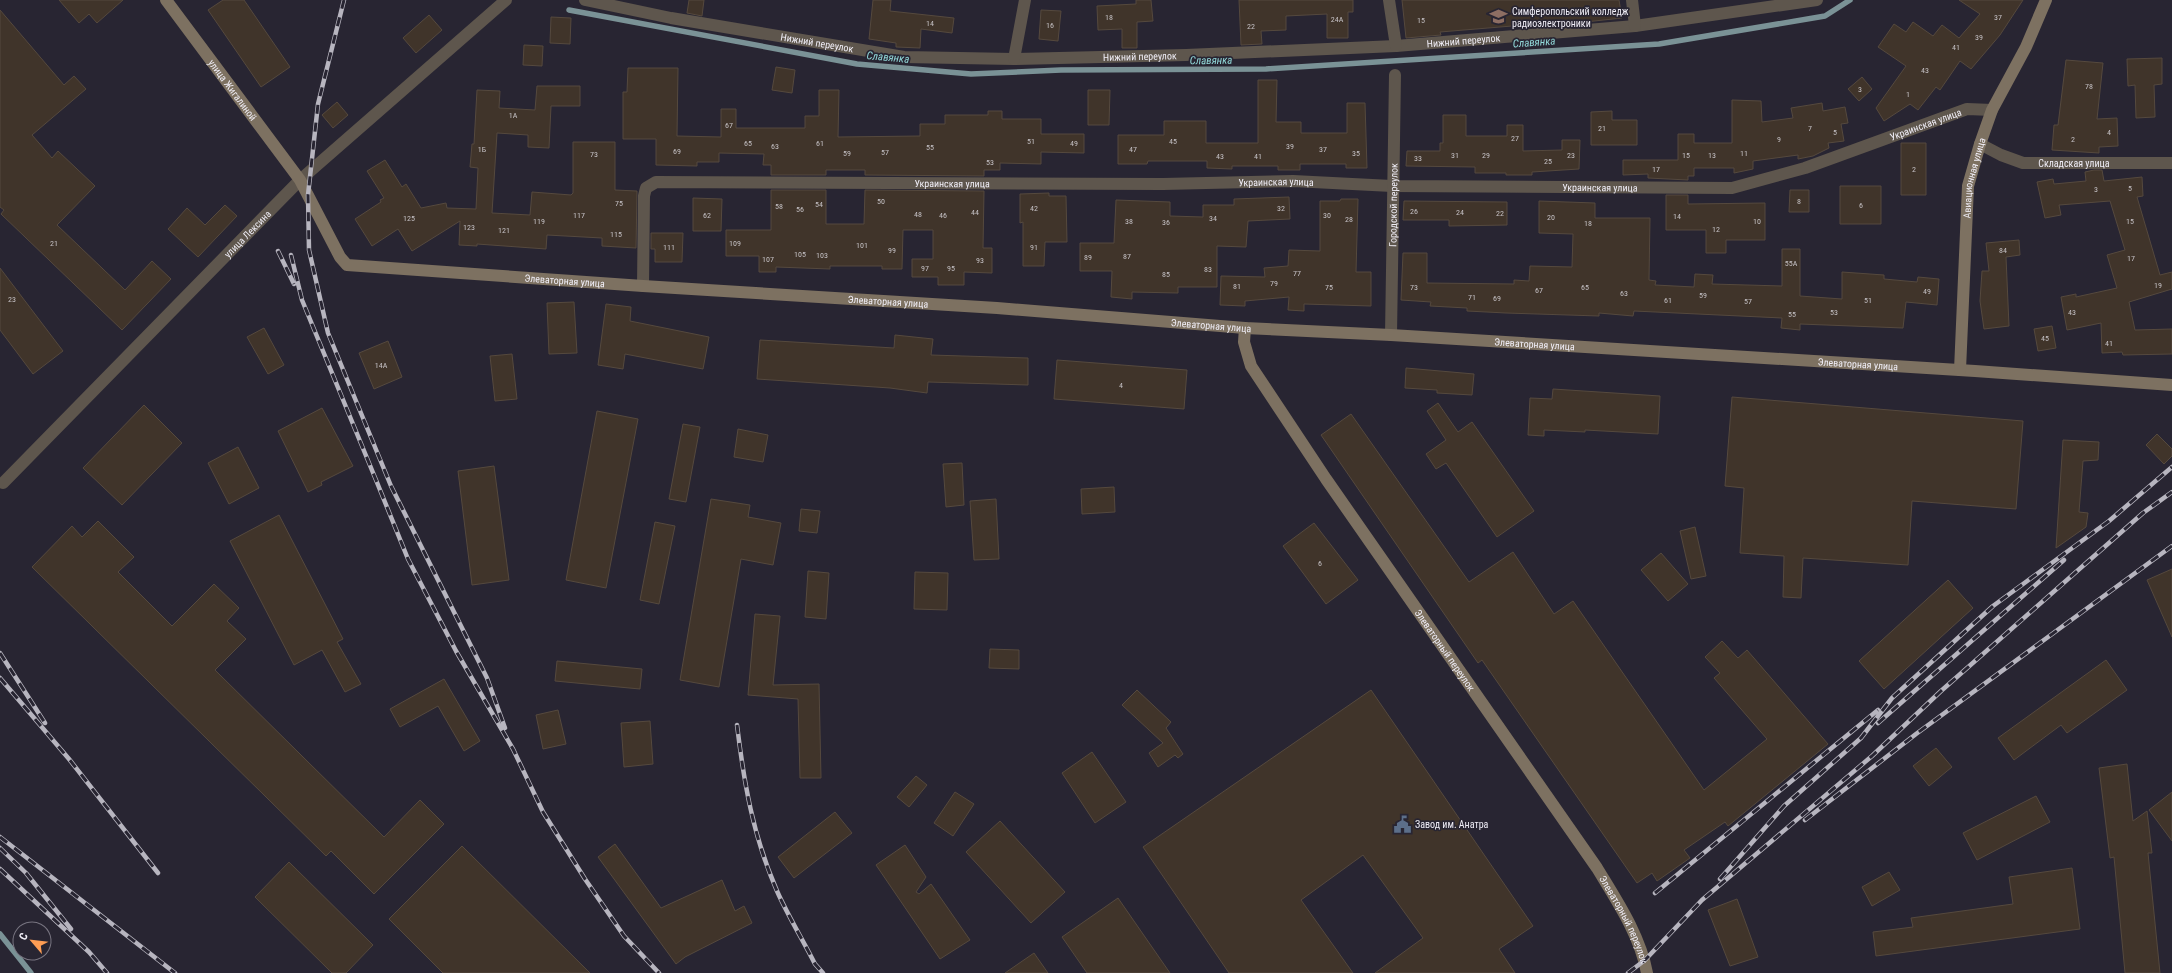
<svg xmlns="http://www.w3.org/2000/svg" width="2172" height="973" font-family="'Roboto Condensed',sans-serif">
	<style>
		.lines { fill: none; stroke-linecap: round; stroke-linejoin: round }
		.stream { stroke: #7a9296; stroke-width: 5.5 }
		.building { fill: #40342a; stroke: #55493e }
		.minor { stroke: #5e564d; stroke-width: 12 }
		.tertiary { stroke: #5e564d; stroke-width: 12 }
		.secondary { stroke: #7d7161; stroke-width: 12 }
		.rail-casing { stroke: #b7b5bf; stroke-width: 4.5 }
		.rail { stroke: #282532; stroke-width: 3; stroke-dasharray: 9; stroke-linecap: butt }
		.labels { text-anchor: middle; stroke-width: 3.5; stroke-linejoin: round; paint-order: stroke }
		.number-label { font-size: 8px; fill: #c4c0c4 }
		.poi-label { font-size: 10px; fill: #f0eef7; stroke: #282532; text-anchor: start }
		.street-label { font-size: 10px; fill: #f0eef7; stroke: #282532 }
		.water-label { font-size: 11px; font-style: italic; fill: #92d9da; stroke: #282532 }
	</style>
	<rect width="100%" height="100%" fill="#282532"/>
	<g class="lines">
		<path class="stream" d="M569,10l288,54 114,10 90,-4 205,-1 393,-25 166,-28 25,-16
			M0,934l31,39"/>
	</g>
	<path class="building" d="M59,0h64l-26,23 -8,-9 -10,9z
		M223,0h21l46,67 -29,20 -53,-77z
		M689,0h15l-2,16 -15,-3z
		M873,0h18l-1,11 64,7 -2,15 -31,-4 -1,19 -24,-1v-4l-27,-4z
		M1136,0h15l2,21 -16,1v26h-15v-19l-24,1 -1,-24 39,-2z
		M1239,0h114v12h-5v26h-21v-24l-41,2v14l-25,1 1,13 -21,1z
		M1402,0h217l3,18 -74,8v-3l-108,9 1,3 -35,3z
		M1959,0h64l-23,35 -29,34 -11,-8 -20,29 -4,-3 -18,23 -8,-6 -26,17 -8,-13 30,-42 -28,-19 16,-23 12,8 7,-10 20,14 9,-11 17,13 21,-24z
		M0,10l64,75 10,-9 12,13 -54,46 20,23 6,-7 37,35 -38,39 68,65 27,-29 19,18 -49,51 -121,-116 3,-4 -4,-3z
		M1041,10l20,1 -3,30 -19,-2z
		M429,15l13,15 -26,23 -13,-15z
		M551,17l20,1 -1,26 -20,-1z
		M524,45l19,1 -1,20 -19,-1z
		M2162,58v26l-8,1 1,32 -19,1 -1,-33 -7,1 -1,-27z
		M2066,60l37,3 -6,56 20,-1 1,28 -19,1v6l-47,-3 2,-25h4z
		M776,67l19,3 -3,23 -20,-3z
		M628,68h50l-1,68 44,1v-28h15v19h69v-12h14v-26h20l-1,47 82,-1v-12h25v-9h43v-4h14v8h39v15h43v19l-43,-1v12l-41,-1v7h-16v6l-119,-1v-5h-39v5h-55v-10h-8l1,-11 -45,-1v9h-22v4l-41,-1v-26h-33v-47h4z
		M1862,77l10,12 -13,12 -11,-12z
		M1258,80h19l-1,42h25v11h46v-30h18l2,65h-21v-4h-46v6h-22v-4h-46v3l-25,-1v-7h-59l-1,3h-29v-29h46v-14h42v22h52z
		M537,86h43v20h-29l-2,42 -21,-1v-12l-31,-2 -5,80 38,2 2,-23 39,3 2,-2v-51h42v48l22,1 -1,57 -34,-2v-8l-55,-3 -1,14 -69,-5v2l-18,-1 1,-24 -48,30 -14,-22 -26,17 -17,-27 26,-17 -1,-2 4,-2 -17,-27 18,-11 17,27 4,-3 15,24 25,-5 1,5 29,1 2,-41 -8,-1 2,-23h2l3,-54 23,1 -1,17 36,2z
		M1088,90h22l-1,35h-21z
		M1732,100l29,1 1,21 31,-4 -2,-10 31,-5 1,8 22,-4 3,16 -7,1 3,17 -16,2 1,5 -16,8 -15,3v-4l-45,6v8l-19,4v-5h-40v8h-6v4l-40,-2v-4l-25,1v-15h55v-26h16v9h38z
		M337,102l11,13 -15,13 -11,-13z
		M1612,111v9h25v25h-46v-33z
		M1443,115h23v21h41v-11h16v26l39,-1v-10h18l-1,29 -47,3v3h-26v-2h-31v-6l-69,-1 1,-15h33v-8h3z
		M1901,143h25v52h-25z
		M2094,170h8l2,11 38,-4 1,19 -6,1 23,78 12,-3v17l-43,13 6,28 37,-1v25l-49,1 -1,-3 -20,1 -1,-30 -34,7 -6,-33 15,-3v3l41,-9 -10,-33 18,-5 -15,-49 -51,4 2,10 -16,3 -8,-36 16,-3 1,5 32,-3 -1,-9z
		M1840,186h41v38h-41z
		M771,190h55v34h38l1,-34 119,1 -1,57h9v25l-28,-1v13h-26v-8h-26v-18h21v-29h-30l-1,39h-20v-3h-52v3l-54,-2v5h-17v-16h-33v-26h45z
		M1790,190h19v22h-20z
		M1049,193v3h17l1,46h-22l-1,24h-21v-44l-3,1v-29z
		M1666,195h22v9l77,-1v37h-39v13h-20v-23h-40z
		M1289,197l1,22 -42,2 -2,26 -29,-1v41h-39v6l-46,-1v7l-21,-2 1,-26h-32v-28h34l2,-43 54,2v14l33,1v-12h31v-6z
		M693,198l29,1 -1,32h-28z
		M1341,199h17l-2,73h15v34l-67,-2v7l-16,-1 1,-13 -44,4v5l-25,-1 1,-29 44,1 -1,-9 24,-2 1,-16 31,1v-50h20z
		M1404,201l103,1v23l-58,1v-6h-46z
		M1539,201l56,2v15h55l-1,62 7,1 -1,4 39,2 1,-13 18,1 -1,9 70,2v-37h18v47l42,3v-27l42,3v4l33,3 1,-5 21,2 -2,26 -31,-3 -3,26 -103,-4v6l-19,-2 1,-10 -148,-7 -1,5 -34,-3v3l-93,-3 -39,-2v-3l-37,-2 1,-4 -30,-2 2,-47h24v30l87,1v-4l15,1 1,-15 42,1 1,-33 -34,-1z
		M225,205l12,11 -39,41 -30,-28 19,-21 18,17z
		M651,233h32l-1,29h-27v-13h-4z
		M2019,240l1,15 -14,2 3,69 -25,3 -4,-28 2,-30h7l-3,-28z
		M0,268l63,83 -30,23 -33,-44z
		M574,302l3,51 -28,1 -2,-51z
		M606,304l25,3 -1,14 79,16 -6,32 -78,-15 -2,15 -25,-4z
		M2052,326l4,22 -18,3 -4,-22z
		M264,328l20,37 -16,9 -21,-37z
		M895,335l38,4 -2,16 97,3v27l-100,-3 -1,11 -37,-5 -133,-9 3,-39 134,8z
		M388,341l14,36 -28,12 -15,-36z
		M512,354l5,45 -22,2 -5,-45z
		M1057,360l130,10 -3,39 -130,-10z
		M1406,368l68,6 -2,21 -35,-2v-3l-32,-2z
		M1553,389l107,7 -2,38 -73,-4v2l-41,-2v6l-16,-1 2,-37 22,1z
		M1732,397l291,24 -7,88 -104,-8 -4,64 -105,-7 -2,40 -18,-1 1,-41 -44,-3 4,-65 -19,-2z
		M1438,403l20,29 14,-10 62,89 -37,26 -51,-74 -10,6 -10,-15 20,-14 -19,-29z
		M144,405l38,38 -60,62 -39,-37z
		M322,408l31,58 -32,16 1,3 -14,7 -30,-61z
		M597,411l41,8 -32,169 -40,-8z
		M1351,414l118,168 44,-30 41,62 19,-13 131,189 63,-51 -53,-61 6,-5 -15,-16 17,-16 16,17 9,-8 81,94 -100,82 -3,-4 -41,28 6,8 -33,23 -5,-8 -15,10 -155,-223 -4,3 -157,-228z
		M683,424l17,3 -14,75 -17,-3z
		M738,429l30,6 -5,27 -29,-5z
		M2157,434l15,15v7l-8,8 -18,-19z
		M2063,440l36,2 -1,18 -15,1 -4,51 9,1 -2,14 -30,21z
		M238,447l21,41 -30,16 -21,-41z
		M962,463l2,42 -18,2 -3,-43z
		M494,466l15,114 -37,5 -14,-114z
		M1114,487l1,25 -33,2 -1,-25z
		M711,499l39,6 -2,12 33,6 -8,42 -32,-6 -22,128 -39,-7z
		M996,499l3,60 -25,1 -4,-59z
		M801,509l19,2 -3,22 -18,-2z
		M279,515l64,124 -6,3 24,42 -16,8 -23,-42 -28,15 -64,-124z
		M98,521l36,36 -16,15 54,54 42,-42 25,24 -12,13 19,18 -31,31 169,167 36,-37 24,24 -70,70 -43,-43 -5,5 -294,-289 40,-41 10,11z
		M655,522l20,4 -16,78 -19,-4z
		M1314,523l44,57 -32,24 -43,-58z
		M1695,527l11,49 -15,3 -11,-48z
		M1661,553l27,31 -20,17 -27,-31z
		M2172,569v68l-25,-57z
		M808,571l21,2 -3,46 -21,-2z
		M915,572l33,1 -1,37 -33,-1z
		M1948,580l25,28 -89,81 -25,-28z
		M755,614l25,2 -7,69 46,-1 2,94h-21l-2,-79 -50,-4z
		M990,649l29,1v19l-30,-1z
		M2106,660l21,30 -60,43 -6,-8 -47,35 -16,-22z
		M557,661l85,8 -2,20 -85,-8z
		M444,679l36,62 -16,10 -26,-45 -38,21 -10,-18z
		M1137,690l34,32 -5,6 17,26 -5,4 -3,-3 -17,12 -9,-14 14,-10 -41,-38z
		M1371,690l162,236 -34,23 16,24h-140l48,-35 -60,-83 -62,45 52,73h-124l-86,-126z
		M558,710l8,34 -23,5 -7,-34z
		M650,721l3,43 -29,3 -3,-44z
		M1936,748l16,19 -23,19 -16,-20z
		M1092,752l34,50 -31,21 -33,-50z
		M2127,764l6,57 14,-10 5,42h-4l12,120h-35l-11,-116 -4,1 -11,-90z
		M916,776l11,9 -18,22 -12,-10z
		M955,792l19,12 -21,32 -19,-13z
		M2172,792v49l-23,-31z
		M2036,796l14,26 -73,38 -14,-27z
		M835,812l17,21 -58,45 -16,-21z
		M1000,821l65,71 -34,31 -65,-71z
		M615,844l46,64 61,-28 13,31 9,-5 8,17 -67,34 -9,7 -78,-107z
		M905,845l21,32 -10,15 3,2 12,-10 39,56 -30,19 -64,-94z
		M462,846l128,127h-147l-54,-54z
		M289,862l84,83 -27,28h-14l-77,-76z
		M2072,868l8,61 -204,27 -3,-24 40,-5 -2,-9 102,-14 -4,-27z
		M1889,872l11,18 -28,16 -10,-19z
		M1118,898l52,75h-83l-25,-36z
		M1737,899l21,58 -28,9 -22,-56z
		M1034,953l14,20h-43z"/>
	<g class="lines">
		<g class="minor">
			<path id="s1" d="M585,0l86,18 233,39 110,2 172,-4 210,-9 239,-20 182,-26"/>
			<path d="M1389,0l7,46"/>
			<path d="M1632,0l3,26"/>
			<path d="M1014,59l11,-59"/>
			<path id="s2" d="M1980,144l21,11 22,8h149"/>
			<path id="s3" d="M643,286l1,-90 2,-8 10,-6 507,2 130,-3 99,5 340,2 73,-20 162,-59 25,1"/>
			<path id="s4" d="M1391,335l4,-260"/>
			<path id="s5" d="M3,483l297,-303"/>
		</g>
		<path class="tertiary" d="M300,180l206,-180"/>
		<g class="secondary">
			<path id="s6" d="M166,0l134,180 40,77 7,8 296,21 354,22 248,20 146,7 584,36 197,14"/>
			<path id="s7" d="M1245,328l-1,14 7,24 75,113 271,389c20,33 43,67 50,105"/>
			<path id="s8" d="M1960,370l8,-184 12,-42 12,-34 34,-63 20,-47"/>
		</g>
		<defs>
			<path id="rail" d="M344,0l-26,104 -10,91 1,55 19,83 63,153 96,192 18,50
				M278,251l16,33
				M291,255l11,45 74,180 32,79 48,92 57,98 30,63 42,67 39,57 35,37
				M0,653l45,70
				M0,678l69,81 89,114
				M1878,723l186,-163
				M737,725c7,58 16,111 40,166 11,25 26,49 38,73l8,9
				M1805,820l111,-86 256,-188
				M0,837l175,136
				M0,848l26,25 45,56
				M0,869l89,83 18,21
				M1720,879l64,-73 77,-68 31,-40 101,-92 116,-85 63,-54
				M1655,893l223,-183
				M1628,973l17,-13 57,-60 170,-144 69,-65 202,-178 29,-21"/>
		</defs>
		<use href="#rail" class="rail-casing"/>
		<use href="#rail" class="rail"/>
	</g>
	<defs>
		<symbol id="university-bare" viewBox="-9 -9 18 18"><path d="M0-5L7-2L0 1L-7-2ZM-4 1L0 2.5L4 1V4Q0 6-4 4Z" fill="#8d6e63" stroke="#282532" stroke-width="2.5" paint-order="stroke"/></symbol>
		<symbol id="civic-bare" viewBox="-9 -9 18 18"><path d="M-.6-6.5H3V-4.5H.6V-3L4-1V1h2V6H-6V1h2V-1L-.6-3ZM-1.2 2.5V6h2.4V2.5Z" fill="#5c6f8a" stroke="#282532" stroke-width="2.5" paint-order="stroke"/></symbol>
	</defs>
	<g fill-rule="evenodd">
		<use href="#university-bare" x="1486" y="4" width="25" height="25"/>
		<use href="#civic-bare" x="1390" y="812" width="25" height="25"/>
	</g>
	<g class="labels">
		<g class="number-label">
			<text x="1109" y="20">18</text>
			<text x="1998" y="20">37</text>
			<text x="1337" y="22">24А</text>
			<text x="1421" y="23">15</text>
			<text x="930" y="26">14</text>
			<text x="1050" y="28">16</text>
			<text x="1251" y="29">22</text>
			<text x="1979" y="40">39</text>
			<text x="1956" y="50">41</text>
			<text x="1925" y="73">43</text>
			<text x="2089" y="89">78</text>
			<text x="1860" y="92">3</text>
			<text x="1908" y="97">1</text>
			<text x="513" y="118">1А</text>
			<text x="729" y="128">67</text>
			<text x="1602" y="131">21</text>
			<text x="1810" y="131">7</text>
			<text x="1835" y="135">5</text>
			<text x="2109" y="135">4</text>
			<text x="1515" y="141">27</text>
			<text x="1779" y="142">9</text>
			<text x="2073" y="142">2</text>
			<text x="1031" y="144">51</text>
			<text x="1173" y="144">45</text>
			<text x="748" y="146">65</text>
			<text x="820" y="146">61</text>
			<text x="1074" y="146">49</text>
			<text x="775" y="149">63</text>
			<text x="1290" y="149">39</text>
			<text x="930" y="150">55</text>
			<text x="482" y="152">1Б</text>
			<text x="1133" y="152">47</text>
			<text x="1323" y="152">37</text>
			<text x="677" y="154">69</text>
			<text x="885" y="155">57</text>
			<text x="847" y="156">59</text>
			<text x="1356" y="156">35</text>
			<text x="1744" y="156">11</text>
			<text x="594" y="157">73</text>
			<text x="1455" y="158">31</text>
			<text x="1486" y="158">29</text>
			<text x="1571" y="158">23</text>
			<text x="1686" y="158">15</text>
			<text x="1712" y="158">13</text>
			<text x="1220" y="159">43</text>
			<text x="1258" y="159">41</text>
			<text x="1418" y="161">33</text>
			<text x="1548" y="164">25</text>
			<text x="990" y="165">53</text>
			<text x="1656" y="172">17</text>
			<text x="1914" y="172">2</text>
			<text x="2130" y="191">5</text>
			<text x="2096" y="192">3</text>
			<text x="881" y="204">50</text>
			<text x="1799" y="204">8</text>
			<text x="619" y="206">75</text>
			<text x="819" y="207">54</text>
			<text x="1861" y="208">6</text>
			<text x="779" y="209">58</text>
			<text x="1034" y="211">42</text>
			<text x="1281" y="211">32</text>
			<text x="800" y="212">56</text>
			<text x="1414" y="214">26</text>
			<text x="975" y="215">44</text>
			<text x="1460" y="215">24</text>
			<text x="1500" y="216">22</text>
			<text x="918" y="217">48</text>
			<text x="579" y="218">117</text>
			<text x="707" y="218">62</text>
			<text x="943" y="218">46</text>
			<text x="1327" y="218">30</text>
			<text x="1677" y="219">14</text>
			<text x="1551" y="220">20</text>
			<text x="409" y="221">125</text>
			<text x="1213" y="221">34</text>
			<text x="1349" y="222">28</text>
			<text x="539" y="224">119</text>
			<text x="1129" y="224">38</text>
			<text x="1757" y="224">10</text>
			<text x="2130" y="224">15</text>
			<text x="1166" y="225">36</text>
			<text x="1588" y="226">18</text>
			<text x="469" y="230">123</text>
			<text x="1716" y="232">12</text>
			<text x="504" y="233">121</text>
			<text x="616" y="237">115</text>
			<text x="54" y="246">21</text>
			<text x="735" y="246">109</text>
			<text x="862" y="248">101</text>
			<text x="669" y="250">111</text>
			<text x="1034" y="250">91</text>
			<text x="892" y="253">99</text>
			<text x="2003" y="253">84</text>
			<text x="800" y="257">105</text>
			<text x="822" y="258">103</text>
			<text x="1127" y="259">87</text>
			<text x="1088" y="260">89</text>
			<text x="2131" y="261">17</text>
			<text x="768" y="262">107</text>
			<text x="980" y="263">93</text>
			<text x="1791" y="266">55А</text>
			<text x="925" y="271">97</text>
			<text x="951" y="271">95</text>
			<text x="1208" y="272">83</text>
			<text x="1297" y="276">77</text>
			<text x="1166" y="277">85</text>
			<text x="1274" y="286">79</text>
			<text x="2158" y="288">19</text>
			<text x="1237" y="289">81</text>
			<text x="1329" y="290">75</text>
			<text x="1414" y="290">73</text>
			<text x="1585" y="290">65</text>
			<text x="1539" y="293">67</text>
			<text x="1927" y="294">49</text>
			<text x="1624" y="296">63</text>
			<text x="1703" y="298">59</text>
			<text x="1472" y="300">71</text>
			<text x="1497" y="301">69</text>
			<text x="12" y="302">23</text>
			<text x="1668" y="303">61</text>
			<text x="1868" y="303">51</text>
			<text x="1748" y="304">57</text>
			<text x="1834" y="315">53</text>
			<text x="2072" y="315">43</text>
			<text x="1792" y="317">55</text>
			<text x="2045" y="341">45</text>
			<text x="2109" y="346">41</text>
			<text x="381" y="368">14А</text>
			<text x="1121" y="388">4</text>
			<text x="1320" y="566">6</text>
		</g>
		<g class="poi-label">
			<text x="1512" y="15">Симферопольский колледж<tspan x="1512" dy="12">радиоэлектроники</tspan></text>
			<text x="1415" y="828">Завод им. Анатра</text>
		</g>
		<g class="street-label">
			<text dy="4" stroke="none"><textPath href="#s1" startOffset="884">Нижний переулок</textPath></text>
			<text dy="4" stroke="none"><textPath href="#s1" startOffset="236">Нижний переулок</textPath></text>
			<text dy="4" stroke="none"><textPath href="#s1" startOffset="560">Нижний переулок</textPath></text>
			<text dy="4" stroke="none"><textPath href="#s6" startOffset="112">улица Жигалиной</textPath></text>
			<text dy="4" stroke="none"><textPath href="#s3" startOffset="1390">Украинская улица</textPath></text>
			<text dy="4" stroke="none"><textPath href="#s2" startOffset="98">Складская улица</textPath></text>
			<text dy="4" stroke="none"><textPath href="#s8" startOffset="193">Авиационная улица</textPath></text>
			<text dy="4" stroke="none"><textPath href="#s3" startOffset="730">Украинская улица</textPath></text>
			<text dy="4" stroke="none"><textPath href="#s3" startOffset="406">Украинская улица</textPath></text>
			<text dy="4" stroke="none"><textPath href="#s3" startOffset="1054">Украинская улица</textPath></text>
			<text dy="4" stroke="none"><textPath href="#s4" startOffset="130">Городской переулок</textPath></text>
			<text dy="4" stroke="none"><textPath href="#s5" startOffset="349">улица Лексина</textPath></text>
			<text dy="4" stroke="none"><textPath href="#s6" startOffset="540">Элеваторная улица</textPath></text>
			<text dy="4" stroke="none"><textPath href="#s6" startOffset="864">Элеваторная улица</textPath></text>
			<text dy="4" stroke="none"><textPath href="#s6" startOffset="1188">Элеваторная улица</textPath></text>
			<text dy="4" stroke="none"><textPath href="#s6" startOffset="1512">Элеваторная улица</textPath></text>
			<text dy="4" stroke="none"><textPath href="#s6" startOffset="1836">Элеваторная улица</textPath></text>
			<text dy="4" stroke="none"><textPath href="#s7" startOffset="383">Элеваторный переулок</textPath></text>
			<text dy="4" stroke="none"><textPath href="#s7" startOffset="707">Элеваторный переулок</textPath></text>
		</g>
		<g class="water-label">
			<text transform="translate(1534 42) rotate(-4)" y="4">Славянка</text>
			<text transform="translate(888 57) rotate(5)" y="4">Славянка</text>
			<text transform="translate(1211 60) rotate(-1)" y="4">Славянка</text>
		</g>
	</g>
	<g transform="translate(32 941) rotate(298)"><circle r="19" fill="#282532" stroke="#787581"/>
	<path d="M0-3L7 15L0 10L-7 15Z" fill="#fd9d54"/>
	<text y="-6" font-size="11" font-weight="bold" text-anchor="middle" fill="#f0eef7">С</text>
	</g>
</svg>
